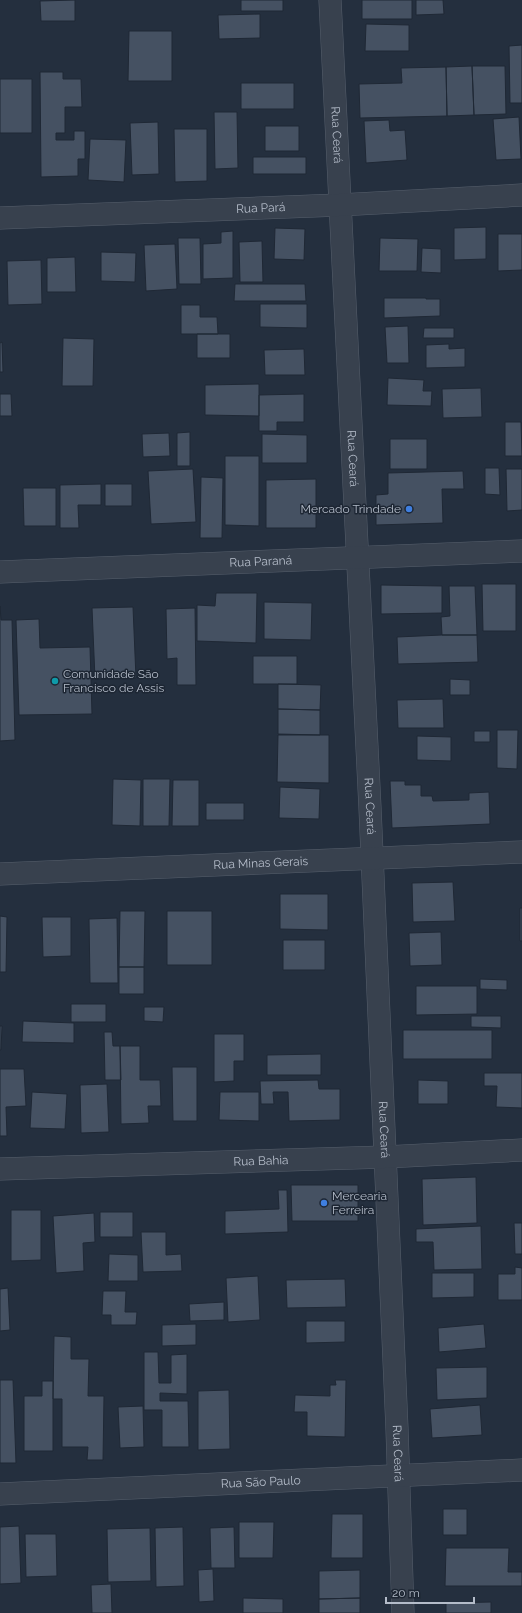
<svg xmlns="http://www.w3.org/2000/svg" width="522" height="1613" font-family="Raleway,sans-serif">
	<style>
		.building { fill: #455162; stroke: #1f2835 }
		.lines { fill: none; stroke-linecap: round; stroke-linejoin: round }
		.minor-casing { stroke: #565f6c; stroke-width: 23 }
		.minor { stroke: #38414e; stroke-width: 22 }
		.shop-dot { fill: #3f7fe0; stroke: #1d2633; stroke-width: 1.5 }
		.culture-dot { fill: #0f9aa8; stroke: #1d2633; stroke-width: 1.5 }
		.labels { text-anchor: middle; stroke-width: 3; stroke-linejoin: round; paint-order: stroke }
		.street-label { font-size: 12px; fill: #b4bcc9; stroke: #1d2633 }
		.poi-label { font-size: 12px; fill: #b4bcc9; stroke: #1d2633; text-anchor: start }
	</style>
	<rect width="100%" height="100%" fill="#242f3e"/>
	<path class="building" d="M75,0v21h-34l-1,-20z
		M241,0h42v11h-42z
		M362,0h50v19h-50z
		M416,0h27l1,14 -28,1z
		M260,14v24l-41,1 -1,-24z
		M366,24l43,1v26h-44z
		M129,31h43v50h-44z
		M522,45v58h-12l-1,-57z
		M472,66h33l1,48 -32,1z
		M472,66l2,49 -27,1 -1,-49z
		M446,67l1,49 -87,2 -1,-34 43,-1 -1,-15z
		M40,72h23v7h18l1,28h-17v26h-9v7h18v-9h11v28h-7v17l-37,1z
		M0,79h32v54h-32z
		M241,83h53v26h-53z
		M214,112h23l1,56 -23,1z
		M519,117l2,42 -25,1 -3,-41z
		M389,120l1,11 15,-1 2,30 -41,3 -2,-42z
		M158,122l1,52 -27,1 -2,-52z
		M265,126h34v25h-34z
		M174,129h33v52l-32,1z
		M90,139l36,1 -2,42 -36,-2z
		M253,157h53v17h-53z
		M486,227v32l-32,1v-32z
		M275,228l30,1 -1,31 -30,-1z
		M233,231v47l-30,1v-35l18,-1v-11z
		M498,234h24v36l-24,1z
		M178,238h22l1,46h-22z
		M380,238l38,1 -1,32h-38z
		M262,241l1,41h-23l-1,-40z
		M175,244l2,45 -31,2 -2,-46z
		M422,248l19,1v24l-20,-1z
		M101,252l35,1 -1,29 -34,-1z
		M75,257l1,35h-29v-34z
		M41,260l1,44 -34,1 -1,-44z
		M235,284h70l1,17h-72z
		M384,298h42v1h14v17l-56,2z
		M260,304h47v24l-47,-1z
		M181,305h19v12h17l1,17h-37z
		M408,326l1,37h-22l-2,-36z
		M424,328h30v10h-31z
		M197,334h33v24h-33z
		M63,338l31,1 -1,47h-31z
		M2,342l1,30h-3v-29z
		M449,344v5l16,-1v19l-39,1v-23z
		M304,349l1,26h-40l-1,-25z
		M388,378l36,2 -1,11h9l-1,15 -44,-1z
		M259,384v32l-54,-1v-30z
		M481,388l1,29 -39,1 -1,-29z
		M0,394h11l1,22h-12z
		M304,394v28h-27v9h-18v-36z
		M505,422h16l1,34h-17z
		M190,432v34h-13v-33z
		M169,433l1,23 -27,1 -1,-23z
		M262,434l45,1v28h-45z
		M390,439h37v30h-37z
		M225,456h34v70l-34,-1z
		M485,468h14l1,27 -15,-1z
		M193,469l3,53 -45,2 -3,-53z
		M506,469h16v41l-15,1z
		M463,471l1,18h-22l1,34 -67,2v-30l12,-1v-21z
		M201,477l22,1 -1,60h-22z
		M316,479v49h-50v-48z
		M101,484v21h-23l1,23h-19v-43z
		M105,484h27v22h-27z
		M23,488h33v38h-32z
		M482,584h34v47h-33z
		M381,585l61,1v27l-61,1z
		M449,586h26l2,49h-35l-1,-18 9,-1z
		M216,593h41l-1,50 -59,-2v-36l18,1z
		M264,602l48,1 -1,37 -47,-1z
		M0,606l1,14h11l3,120 -15,1z
		M133,607l3,71 -41,1 -3,-71z
		M195,608l1,77h-19v-27l-10,1 -1,-50z
		M39,619l1,29 50,-1 2,67 -73,1 -3,-95z
		M442,635h35l1,27 -80,2 -1,-27z
		M253,656h44v28h-44z
		M450,679l20,1v15h-20z
		M278,684l43,1 -1,25 -42,-1z
		M443,699l1,29h-46l-1,-28z
		M278,709l42,1v25l-42,-1z
		M497,730h21l-1,39 -20,-1z
		M474,731h16v11h-16z
		M278,735h51v48l-52,-1z
		M417,736l34,1v24l-34,-1z
		M113,779l28,1 -1,46 -28,-1z
		M143,779h27l-1,47h-26z
		M173,780h26v46h-27z
		M390,781h15v4h16v11h11l1,5 36,-1v-7l20,-1 1,32 -98,4z
		M280,787l40,2 -1,30 -40,-1z
		M206,803h38v17h-38z
		M453,882l2,39 -42,1 -1,-39z
		M280,894h48v36l-48,-1z
		M520,908h2v33h-2z
		M120,911h25l-1,56h-25z
		M167,911h45v54h-45z
		M0,916l7,1 -1,55h-6z
		M42,917h29v39l-28,1z
		M117,918l1,65h-28l-1,-64z
		M441,932l1,33 -32,1 -1,-33z
		M283,940h42v30h-42z
		M119,967h25v27h-25z
		M480,979l27,1v10l-27,-1z
		M416,986h61v28l-61,1z
		M71,1004h35v18h-35z
		M144,1007h20l-1,15 -19,-1z
		M471,1016h30v12l-30,-1z
		M23,1021l51,2v20l-52,-1z
		M0,1026h2l-1,24h-1z
		M403,1030h89v29h-89z
		M104,1032h8l1,14h7l1,34h-16z
		M214,1034h30v27h-10v20l-20,1z
		M120,1046h20v34h20l1,26h-13l1,17 -28,1z
		M321,1054v21h-54v-20z
		M172,1067h25v54h-24z
		M0,1069h24l2,37 -20,1 1,29h-7z
		M484,1073h38v35l-26,-1 1,-21h-13z
		M318,1080l1,9h21v31l-51,1 -1,-29h-15l1,12h-13l-1,-23z
		M418,1080l30,1v23h-30z
		M107,1084l2,48 -28,1 -1,-48z
		M32,1092l35,2 -2,35 -35,-1z
		M220,1092h39v29l-40,-1z
		M476,1177l1,46 -54,2 -1,-46z
		M291,1185h67v36h-66z
		M278,1190h9l1,42 -63,2v-23l54,-2z
		M11,1210h30v50l-30,1z
		M100,1212h33v25h-33z
		M94,1213l1,29 -12,1 1,28 -28,2 -3,-57z
		M514,1223h8v31h-7z
		M481,1226l1,43 -48,1 -1,-28h-17v-13z
		M141,1232h25v23l15,-1 1,17 -39,1z
		M109,1254l29,1v26h-30z
		M515,1267l7,1v32h-24v-26h17z
		M432,1273h42v24l-42,1z
		M258,1276l2,44 -32,2 -2,-44z
		M345,1279l1,28 -59,1 -1,-28z
		M8,1288l2,42 -10,1v-42z
		M103,1291h23l-1,21h12l-1,13h-25v-10h-9z
		M224,1302v18l-34,1 -1,-17z
		M306,1321h39v21l-39,1z
		M196,1324v21l-34,1v-21z
		M484,1324l2,24 -47,4 -1,-24z
		M54,1336l17,1v22h18l-1,37h16l-1,64h-16l1,-13h-26v-48h-9z
		M144,1352h14l1,31h12v-28l16,-1v40l-27,-1v8h28l1,46h-27v-37h-18z
		M487,1367v31l-50,2 -1,-32z
		M0,1380h13l3,83h-16z
		M335,1380h11l-1,57 -38,-1v-24h-13l1,-17 35,1v-11h6z
		M42,1381h11v70h-29v-55h18z
		M229,1390l1,59 -32,1v-59z
		M480,1405l2,30 -50,3 -2,-29z
		M143,1406l1,41 -24,1 -2,-41z
		M443,1509h24v26h-24z
		M332,1514h31v44h-32z
		M239,1522h35l-1,36h-34z
		M19,1526l2,57 -21,1v-57z
		M183,1527l1,59 -28,1 -1,-59z
		M234,1527l1,41h-24l-1,-40z
		M150,1528l1,53 -43,1 -1,-53z
		M25,1534h31l1,42 -31,1z
		M446,1548h63l-1,24h14v14h-77z
		M213,1569l1,32 -15,1 -1,-32z
		M360,1570v28l-41,1v-28z
		M111,1584l1,29h-20l-1,-28z
		M243,1598l40,1v14h-40z
		M360,1598v15h-41v-14z
		M491,1602v11h-45v-10z"/>
	<g class="lines">
		<defs>
			<g id="minor">
				<path id="s1" d="M330,0l40,808 27,621 6,184"/>
				<path id="s2" d="M0,218l339,-13 183,-10"/>
				<path id="s3" d="M0,572l522,-21"/>
				<path id="s4" d="M0,874l522,-22"/>
				<path id="s5" d="M0,1169l385,-12 137,-7"/>
				<path id="s6" d="M0,1494l522,-24"/>
			</g>
		</defs>
		<use href="#minor" class="minor-casing"/>
		<use href="#minor" class="minor"/>
	</g>
	<g class="shop-dot">
		<circle cx="409" cy="509" r="4"/>
		<circle cx="324" cy="1203" r="4"/>
	</g>
	<circle class="culture-dot" cx="55" cy="681" r="4"/>
	<g class="labels">
		<g class="street-label">
			<text dy="4" stroke="none"><textPath href="#s1" startOffset="135">Rua Ceará</textPath></text>
			<text dy="4" stroke="none"><textPath href="#s2" startOffset="261">Rua Pará</textPath></text>
			<text dy="4" stroke="none"><textPath href="#s1" startOffset="459">Rua Ceará</textPath></text>
			<text dy="4" stroke="none"><textPath href="#s3" startOffset="261">Rua Paraná</textPath></text>
			<text dy="4" stroke="none"><textPath href="#s1" startOffset="807">Rua Ceará</textPath></text>
			<text dy="4" stroke="none"><textPath href="#s4" startOffset="261">Rua Minas Gerais</textPath></text>
			<text dy="4" stroke="none"><textPath href="#s1" startOffset="1131">Rua Ceará</textPath></text>
			<text dy="4" stroke="none"><textPath href="#s5" startOffset="261">Rua Bahia</textPath></text>
			<text dy="4" stroke="none"><textPath href="#s1" startOffset="1455">Rua Ceará</textPath></text>
			<text dy="4" stroke="none"><textPath href="#s6" startOffset="261">Rua São Paulo</textPath></text>
		</g>
		<g class="poi-label">
			<text x="401" y="513" text-anchor="end">Mercado Trindade</text>
			<text x="63" y="678">Comunidade São<tspan x="63" dy="14">Francisco de Assis</tspan></text>
			<text x="332" y="1200">Mercearia<tspan x="332" dy="14">Ferreira</tspan></text>
		</g>
	</g>
	<path d="M386 1597v6h88v-6" fill="none" stroke="#b4bcc9" stroke-width="2"/>
	<text x="392" y="1597" font-size="12" fill="#b4bcc9" stroke="#1d2633" stroke-width="3" paint-order="stroke">20 m</text>
</svg>
